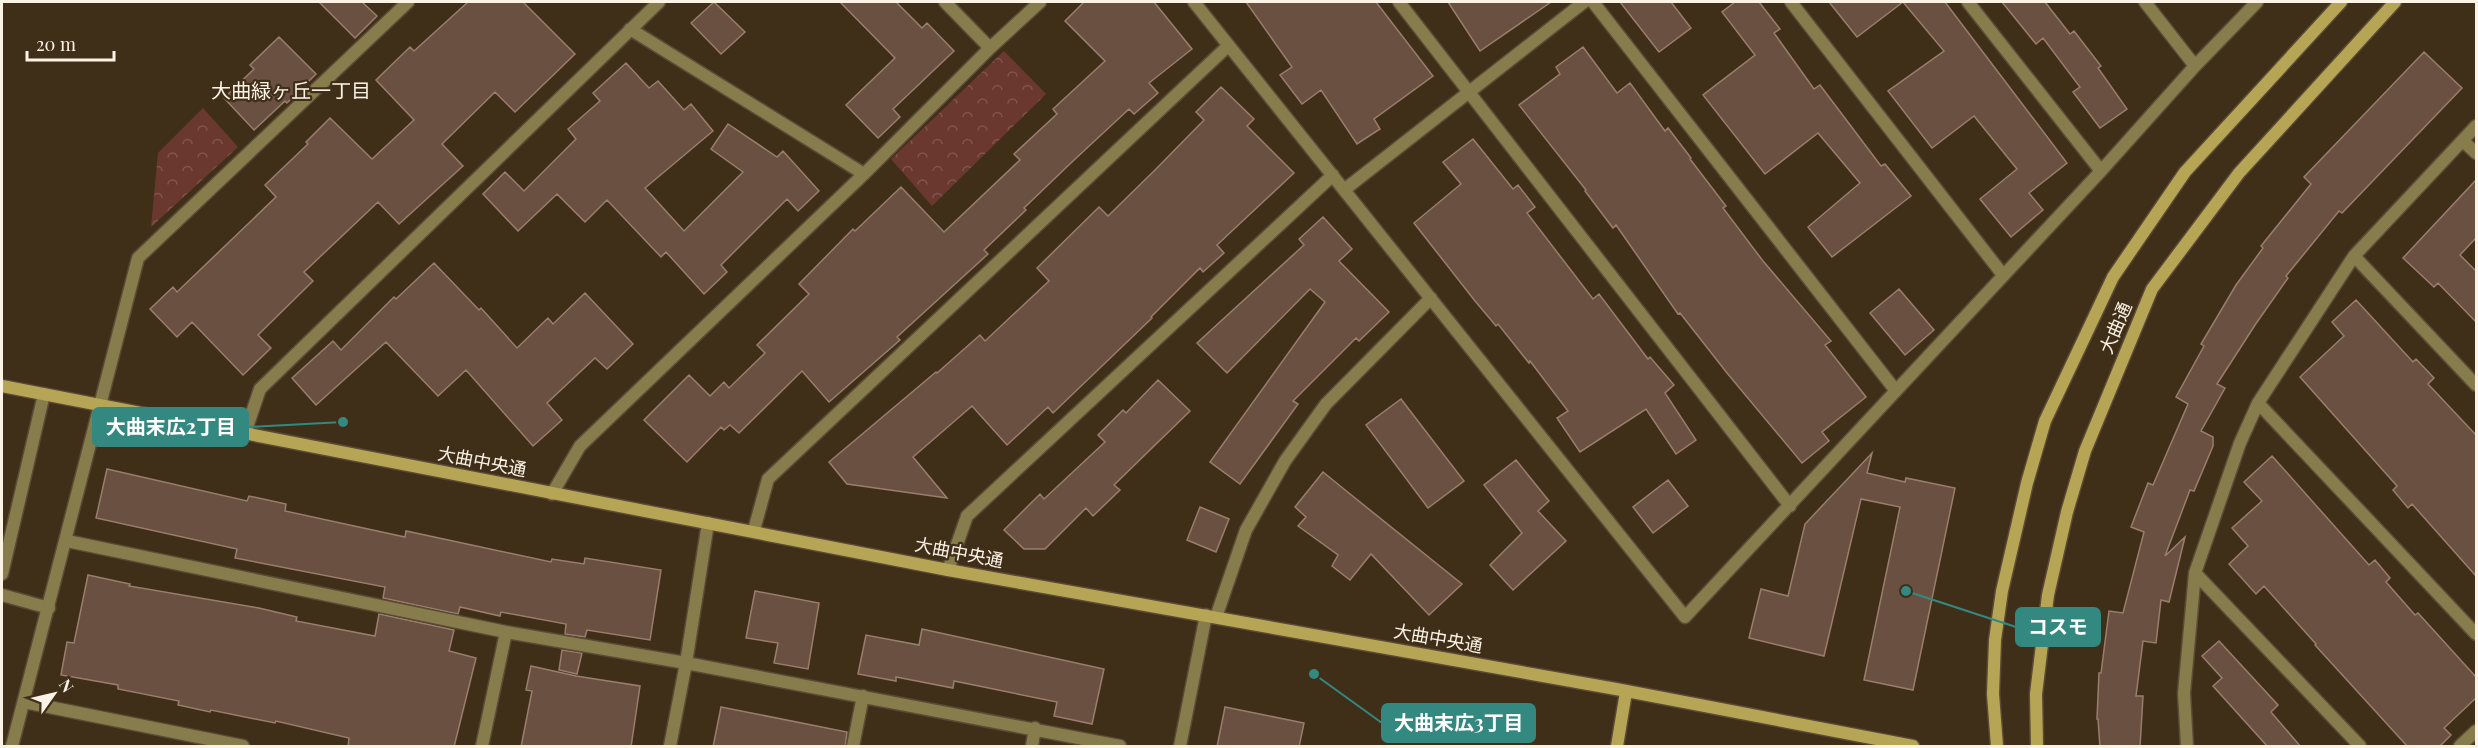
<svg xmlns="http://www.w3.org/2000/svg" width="2478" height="748" font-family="'Playfair Display','Noto Sans JP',serif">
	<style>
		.forest { fill: url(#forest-crowns) }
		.building { fill: #6a5040; stroke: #9a7e6d; stroke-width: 1.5 }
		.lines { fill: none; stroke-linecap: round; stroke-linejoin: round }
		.lane-casing { stroke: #5a4a36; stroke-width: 15 }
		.street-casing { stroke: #5a4a36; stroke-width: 15 }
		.secondary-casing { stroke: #5a4a36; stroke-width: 15 }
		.lane { stroke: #877c4c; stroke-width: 12 }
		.street { stroke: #877c4c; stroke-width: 12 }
		.secondary { stroke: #b7a556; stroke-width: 12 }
		.labels { text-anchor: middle; stroke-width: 4.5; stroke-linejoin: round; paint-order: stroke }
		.street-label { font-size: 18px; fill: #fdf3e5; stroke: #3f2f19 }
		.neighbourhood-label { font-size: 20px; fill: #fdf3e5; stroke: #3f2f19 }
		.leader { fill: none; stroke: #338980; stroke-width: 2 }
		.callout-dot { fill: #338980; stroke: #3f2f19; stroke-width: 2 }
		.callout { fill: #338980; stroke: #338980; stroke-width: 2 }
		.callout-label { font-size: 20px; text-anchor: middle; font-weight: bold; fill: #fff }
	</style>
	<defs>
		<pattern id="forest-crowns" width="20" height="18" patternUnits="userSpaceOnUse" patternTransform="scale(1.5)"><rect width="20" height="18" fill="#6b382f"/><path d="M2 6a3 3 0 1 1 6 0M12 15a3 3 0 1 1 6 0" fill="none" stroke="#81554d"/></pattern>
	</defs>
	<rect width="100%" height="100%" fill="#3f2f19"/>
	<path class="forest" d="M1004,51l42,43 -114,112 -41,-47z
		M203,108l35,39 -87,80 7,-74z"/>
	<path class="building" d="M319,2h43l15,14 -22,22z
		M468,2h55l52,52 -60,58 -20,-20 -53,52 21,22 -64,58 -21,-22 -74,70 9,9 -55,54 13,13 -28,27 -51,-53 -15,15 -27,-28 23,-22 4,5 99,-95 -11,-12 43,-41 -2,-2 24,-24 42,41 42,-39 -38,-40 34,-33 4,4z
		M714,2l31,30 -24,22 -30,-31z
		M840,2h56l26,26 5,-5 27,28 -61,58 7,8 -22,21 -32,-33 49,-47z
		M1084,2h70l38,47 -43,34 9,10 -24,21 -5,-5 -56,52 -49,47 2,2 -42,40 4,4 -91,83 3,3 -71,62 -27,-31 -63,62 -9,-8 -6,5 -3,-3 -34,35 -43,-42 45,-45 21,21 14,-14 5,6 36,-35 -8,-8 52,-51 -10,-10 54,-55 2,2 46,-44 43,45 76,-72 -6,-6 43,-40 -4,-5 52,-48 -40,-40z
		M1246,2h130l57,74 -59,43 6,10 -23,15 -36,-54 -19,14 -22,-29 12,-8z
		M1448,2h103l-71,49z
		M1620,2h51l20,26 -32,24z
		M1735,2h24l21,27 -6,4 40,56 6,-4 61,81 4,-2 26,32 -79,61 -24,-30 52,-44 -42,-50 -53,41 -62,-79 52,-40 -33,-43z
		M1829,2h116l122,161 -38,30 14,17 -32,27 -31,-38 37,-30 -43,-53 -42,32 -44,-57 56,-40 -41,-49 -46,35z
		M2002,2h43l25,32 4,-3 27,35 -3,2 29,41 -27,19 -27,-36 7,-5 -37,-49 -7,6z
		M279,37l37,37 -29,29 -2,-2 -31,29 -30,-32 30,-29 -4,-4z
		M1583,47l34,46 13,-10 35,48 3,-3 23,30 -1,1 36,47 -3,2 40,53 68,80 -6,4 41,52 -44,35 7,9 -27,22 -75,-90 -47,-60 -2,1 -62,-89 -3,3 -28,-37 1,-1 -67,-85 41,-31 -4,-7z
		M2424,52l38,36 -120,125 -3,-2 -53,65 2,2 -33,47 -38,59 8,4 -24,43 12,6v9l-19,45 -4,-1 -25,66 20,-19 -16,65 -8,-2 -5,43 -13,-2 -7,55h7l-3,51h-40l-2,-28h-1l2,-46h2l8,-62 14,2 21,-81 -13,-5 17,-44 5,2 35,-81 -12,-7 28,-51 -3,-2 35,-59 27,-37 -2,-2 50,-62 -7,-7z
		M626,63l23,25 9,-7 26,29 7,-6 22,27 -68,57 39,43 59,-59 -32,-23 17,-25 49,33 6,-6 36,40 -21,20 -11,-12 -66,66 6,7 -23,22 -38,-42 -5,5 -54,-57 -22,22 -28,-28 -39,37 -35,-37 22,-22 19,19 52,-52 -8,-10 32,-28 -7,-8z
		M1221,87l33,32 -7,7 47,47 -77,72 7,8 -21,19 -3,-4 -49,49 1,1 -99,95 -5,-6 -41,38 -35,-39 -59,51 34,41 -100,-14 -18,-22 107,-90 1,1 43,-38 5,6 64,-60 -12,-13 62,-61 9,9 48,-47 48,-49 -8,-8z
		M1473,139l40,50 5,-4 17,22 -8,6 66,86 6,-5 49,65 2,-2 24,28 -9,8 31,47 -20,14 -30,-45 -66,43 -23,-34 11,-7 -38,-50 -1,2 -31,-39 -2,2 -21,-25 -61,-78 47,-39 -18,-22z
		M2476,180v58l-16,17 16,16v51l-38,-39 -4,4 -31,-29z
		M1323,217l29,32 -13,12 50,51 -30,29 -3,-3 -63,63 5,3 -58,80 -30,-22 115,-160 -15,-13 -83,84 -30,-30 107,-98 -5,-6z
		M434,263l45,47 2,-2 36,40 31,-30 5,6 32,-31 48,51 -26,25 -12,-11 -48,45 15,17 -29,26 -67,-76 -28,26 -52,-54 -70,63 -24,-27 41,-37 8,9 53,-53 2,2z
		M1899,289l35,41 -29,25 -35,-42z
		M2356,300l57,62 3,-3 18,19 -6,6 48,51v141l-64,-72 -4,4 -15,-18 4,-4 -97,-109 44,-41 -12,-14z
		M1158,380l32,31 -76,74 6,5 -27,26 -7,-8 -41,41h-21l-20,-19 36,-36 4,5 61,-57 -7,-7 25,-25 3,3z
		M1401,399l63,82 -36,27 -62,-83z
		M1872,453l-5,20 38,9 1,-4 49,10 -42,202 -49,-10 36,-173 -39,-8 -37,157 -75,-18 12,-49 27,7 17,-72z
		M2272,456l97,109 6,-5 15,18 -4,4 29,33 3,-2 58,64v21l-32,30 7,7 -12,12h-31l-93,-102 1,-1 -52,-58 -8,8 -27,-30 19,-18 -16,-18 30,-27 -18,-19z
		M1516,460l33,41 -11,10 28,30 -53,49 -23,-25 32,-32 -38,-48z
		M107,469l140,32 2,-5 37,8 -1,7 120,26 1,-6 145,31 1,-3 32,5 1,-6 76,12 -11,70 -63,-10 -2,7 -20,-3 1,-10 -65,-12 -1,4 -40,-9 -2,7 -75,-16 2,-11 -150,-29 2,-9 -141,-31z
		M1323,472l32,26 107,86 -33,31 -58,-61 -21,26 -18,-14 6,-11 -40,-29 8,-9 -11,-10z
		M1668,480l20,26 -35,27 -20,-26z
		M1200,507l29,12 -13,33 -29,-12z
		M88,575l42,9 -1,2 130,22 38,9 -1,4 79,15 4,-22 75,16 -5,21 27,7 -22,89h-106l1,-9 -73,-17 -1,2 -64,-13 -1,2 -32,-7 1,-4 -61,-12v-4l-57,-10 6,-33 7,1z
		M755,591l64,12 -11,66 -34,-6 4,-20 -32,-5z
		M922,629l182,40 -12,55 -38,-8 3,-14 -103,-21 -1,7 -57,-11v4l-38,-7 8,-39 53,10z
		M2219,641l59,64 -7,7 30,35h-33l-55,-61 9,-8 -20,-22z
		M562,650l20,3 -5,21 -18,-4z
		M531,666l45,10 64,10 -9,61h-110l11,-56 -6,-1z
		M721,707l126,25 -2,15h-132z
		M1225,707l79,16 -5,24h-82z"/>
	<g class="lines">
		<defs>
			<path id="lane" d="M2,574l42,-180
				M2,595l47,13"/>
			<path id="street" d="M945,2l45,46
				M1194,2l491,615 416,-446 94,-105 62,-64
				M1399,2l391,504
				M1593,2l303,389
				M1791,2l212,273
				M1968,2l133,169
				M2145,2l50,64
				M630,29l234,145
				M2463,141l13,12
				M1344,190l240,-188
				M2354,256l122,129
				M2258,403l218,231
				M245,433l15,-44 399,-387
				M552,494l28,-48 284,-272 126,-126 50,-46
				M754,530l14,-51 460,-433
				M67,541l439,91 180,31 434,83
				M948,570l19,-54 366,-341
				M2195,573l165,173
				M1216,617l30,-87 39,-69 41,-57 105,-106
				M24,702l219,44
				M12,746l126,-488 270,-256
				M482,746l24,-114
				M670,746l16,-83 22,-140
				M853,746l10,-50
				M1032,746l3,-18
				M1180,746l26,-131
				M2187,746l-3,-53 11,-120 45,-130 18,-40 96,-147 122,-130
				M2460,746l16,-15"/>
			<path id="secondary" d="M2,386l946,184 668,119 297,57
				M1617,746l9,-54
				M1997,746l-4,-52 2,-54 7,-49 25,-108 18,-62 68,-144 72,-105 156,-170
				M2037,746l-1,-52 12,-99 19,-83 18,-61 67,-162 87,-116 156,-171"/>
		</defs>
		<use href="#lane" class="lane-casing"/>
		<use href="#street" class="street-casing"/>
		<use href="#secondary" class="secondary-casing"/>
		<use href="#lane" class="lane"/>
		<use href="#street" class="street"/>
		<use href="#secondary" class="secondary"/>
	</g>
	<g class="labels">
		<g class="street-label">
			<text transform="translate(2116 328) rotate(-67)" y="6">大曲通</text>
			<text transform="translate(482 462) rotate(11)" y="6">大曲中央通</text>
			<text transform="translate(959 553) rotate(11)" y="6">大曲中央通</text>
			<text transform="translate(1438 639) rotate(10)" y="6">大曲中央通</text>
		</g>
		<g class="neighbourhood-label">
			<text x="291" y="98">大曲緑ヶ丘一丁目</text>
		</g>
	</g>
	<path class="leader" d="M343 422L248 427M1906 591L2016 627M1314 674L1382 723"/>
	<g class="callout-dot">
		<circle cx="343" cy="422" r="6"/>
		<circle cx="1906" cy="591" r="6"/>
		<circle cx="1314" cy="674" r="6"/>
	</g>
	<g class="callout">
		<rect x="93" y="408" width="155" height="38" rx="6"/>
		<rect x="2016" y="608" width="84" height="38" rx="6"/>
		<rect x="1382" y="704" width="153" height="38" rx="6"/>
	</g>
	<g class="callout-label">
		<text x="171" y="434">大曲末広2丁目</text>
		<text x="2058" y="634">コスモ</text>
		<text x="1459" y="730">大曲末広3丁目</text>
	</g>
	<rect width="2478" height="748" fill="none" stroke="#fdf3e5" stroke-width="6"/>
	<g transform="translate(54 694) rotate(56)" stroke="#3f2f19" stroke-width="4.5" paint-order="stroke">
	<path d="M0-4.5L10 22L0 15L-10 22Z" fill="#fdf3e5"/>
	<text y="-9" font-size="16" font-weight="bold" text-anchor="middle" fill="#fdf3e5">N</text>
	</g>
	<path d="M27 51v9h87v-9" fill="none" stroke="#fdf3e5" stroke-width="3"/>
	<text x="36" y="51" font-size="18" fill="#fdf3e5" stroke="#3f2f19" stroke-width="4.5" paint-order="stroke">20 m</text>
</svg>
